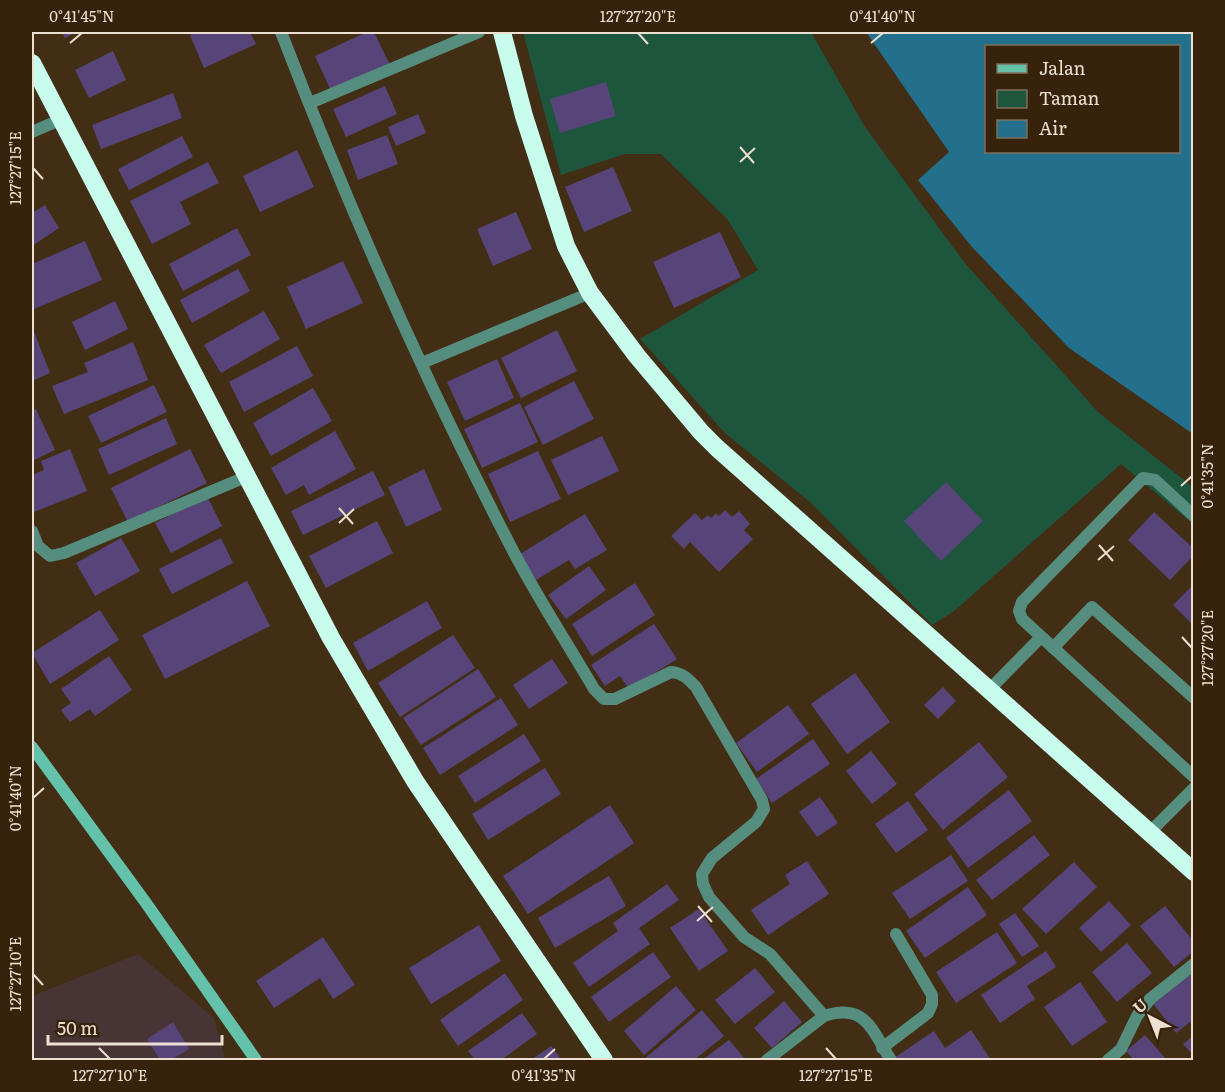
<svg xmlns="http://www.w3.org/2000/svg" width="1225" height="1092" font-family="Literata,serif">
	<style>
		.industrial { fill: #483335 }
		.green { fill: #1e553d }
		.water { fill: #22708c; fill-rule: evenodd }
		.building { fill: #574579 }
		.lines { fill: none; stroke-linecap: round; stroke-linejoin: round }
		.lane { stroke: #558e7e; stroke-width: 12 }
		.street { stroke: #558e7e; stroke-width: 12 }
		.secondary { stroke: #63c2a9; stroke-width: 12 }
		.highway { stroke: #c8fded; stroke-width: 18 }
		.ticks { fill: none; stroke: #eddfd1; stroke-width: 2 }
		.neatline { fill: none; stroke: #eddfd1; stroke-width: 2 }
		.ticks-label { font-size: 15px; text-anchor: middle; fill: #eddfd1 }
	</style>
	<rect width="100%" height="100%" fill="#422d15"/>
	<path class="industrial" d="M138,954l76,64 11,42h-190l-3,-6v-58z"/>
	<path class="green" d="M523,32h288l54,95 99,135 135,151 94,74v37l-72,-60 -168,148 -21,13 -121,-122 -86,-70 -85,-94 118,-69 -30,-50 -67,-66h-36l-64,21z"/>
	<path class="water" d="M866,32h327v402l-124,-86 -97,-101 -54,-67 31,-28zM986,46h192v106h-192z"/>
	<path class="building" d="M62,32h15l-12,6z
		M197,32h53l6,12 -52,24 -14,-33z
		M367,32h7l16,33 -58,28 -17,-37z
		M113,51l13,29 -37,18 -14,-28z
		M606,82l10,34 -56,17 -10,-34z
		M385,86l12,28 -51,23 -13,-28z
		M173,93l9,25 -81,31 -9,-24z
		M418,114l8,19 -30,13 -8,-19z
		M387,135l11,29 -40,16 -11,-30z
		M182,136l11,21 -64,33 -11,-21z
		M297,150l17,37 -54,25 -17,-36z
		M208,162l11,21 -39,19 11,22 -39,20 -22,-43z
		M613,167l19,44 -48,21 -19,-45z
		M45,205l14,23 -27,18v-33z
		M516,212l16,37 -39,17 -16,-37z
		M237,228l14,27 -68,36 -14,-27z
		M720,232l21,45 -67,31 -21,-46z
		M85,241l17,39 -70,30v-46z
		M343,261l20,42 -57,26 -19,-42z
		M238,269l12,22 -58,32 -12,-23z
		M115,301l13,28 -43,21 -13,-28z
		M264,311l16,28 -59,34 -17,-28z
		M32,326l18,47 -18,8z
		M557,330l20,41 -56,27 -20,-40z
		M133,342l15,38 -84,34 -12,-28 36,-14 -4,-9z
		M297,346l16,30 -69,36 -15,-30z
		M497,359l17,39 -49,23 -18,-39z
		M574,381l20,38 -51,26 -19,-38z
		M154,385l13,27 -66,31 -13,-27z
		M313,388l19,33 -61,35 -18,-33z
		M520,403l18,39 -56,26 -18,-39z
		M36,409l19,41 -23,11v-50z
		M166,418l11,26 -68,31 -11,-26z
		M335,431l21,38 -47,26 -5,-10 -18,10 -15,-27z
		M602,436l17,35 -51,24 -17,-35z
		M70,449l17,42 -53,21 -2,-6v-31l12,-5 -3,-9z
		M190,449l17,34 -79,39 -17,-34z
		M538,451l23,48 -51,23 -22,-48z
		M424,469l18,41 -36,17 -18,-40z
		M373,471l12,24 -82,40 -12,-24z
		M946,482l37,39 -42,40 -37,-40z
		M207,496l15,30 -51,27 -16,-30z
		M725,510l7,7 7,-6 11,13 -6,6 9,9 -34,33 -29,-30 -6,7 -13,-13 24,-23 7,7 6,-5 3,3 5,-5 3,3z
		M1154,512l40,37v6l-24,25 -42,-40z
		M585,514l22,36 -32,19 -6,-9 -33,20 -16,-26z
		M377,521l16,32 -67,35 -17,-32z
		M121,538l19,33 -45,25 -19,-33z
		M221,538l12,25 -61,31 -13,-25z
		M589,566l17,24 -40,29 -18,-24z
		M247,581l23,45 -105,53 -23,-44z
		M635,583l20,32 -63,41 -20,-32z
		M1194,584v42l-21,-21z
		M427,601l15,27 -74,43 -15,-28z
		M100,610l19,30 -69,44 -18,-31z
		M654,624l23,35 -48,30 -9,-13 -15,10 -14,-21z
		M453,635l22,33 -75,49 -22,-34z
		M109,656l23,34 -37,26 -5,-7 -20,13 -9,-12 10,-7 -10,-14z
		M552,659l16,24 -39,26 -16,-24z
		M478,669l18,28 -75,48 -18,-27z
		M855,673l35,49 -43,32 -36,-50z
		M943,687l13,14 -18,18 -14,-14z
		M501,698l17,27 -78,50 -17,-27z
		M788,705l21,29 -52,38 -21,-29z
		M524,734l17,27 -66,42 -17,-27z
		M813,739l17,25 -58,39 -16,-24z
		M979,742l29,35 -65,53 -29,-36z
		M871,751l26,33 -25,20 -26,-33z
		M545,768l16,26 -73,46 -16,-26z
		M1009,790l23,31 -64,47 -22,-30z
		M820,797l18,26 -21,14 -18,-25z
		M908,801l20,29 -32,23 -21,-29z
		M610,805l24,38 -106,71 -25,-38z
		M1034,835l16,20 -58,45 -16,-20z
		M951,855l17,26 -58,38 -18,-26z
		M807,861l22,33 -61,41 -17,-25 39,-26 -5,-9z
		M1074,862l23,25 -51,47 -24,-25z
		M609,876l17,30 -71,42 -17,-30z
		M667,884l12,16 -40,28 11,16 -61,43 -16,-24 45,-32 -5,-8z
		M968,887l19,28 -62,43 -19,-27z
		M1109,901l22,24 -30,27 -22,-24z
		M1165,906l29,36v9l-20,16 -34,-41z
		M699,909l29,42 -29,20 -29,-43z
		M1015,913l24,33 -17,11 -23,-33z
		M479,925l22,36 -70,43 -22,-36z
		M997,932l20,31 -61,40 -20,-31z
		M323,937l32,48 -22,14 -13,-21 -46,30 -18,-27z
		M1127,943l25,30 -35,29 -25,-30z
		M1046,951l10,16 -29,19 8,13 -35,24 -19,-28z
		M653,952l18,25 -62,45 -18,-25z
		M1194,967v52l-18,14 -25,-32z
		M755,968l20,24 -40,32 -20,-24z
		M505,973l18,27 -65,46 -18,-26z
		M1080,982l27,40 -35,24 -28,-39z
		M676,986l20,24 -52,45 -20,-24z
		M784,1001l18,21 -30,26 -18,-20z
		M702,1010l22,26 -30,24h-51z
		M522,1013l15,21 -36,26h-26l-7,-9z
		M173,1022l16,27 -18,11h-11l-13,-21z
		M971,1030l20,30h-100l43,-29 11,17z
		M1145,1035l22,25h-33l-8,-9z
		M1194,1035v21l-11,-12z
		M729,1040l17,20h-44z
		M551,1046l11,14h-31z"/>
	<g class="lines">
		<path class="lane" d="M1194,516l-39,-36 -12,-2 -121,124 -3,9 3,8 172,158
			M1053,648l39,-41 102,91
			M990,689l51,-52
			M1150,832l44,-44"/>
		<path class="street" d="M281,32c67,174 143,347 229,513 25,49 56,96 84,144l10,10h11l56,-27c12,1 17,7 25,15l66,113 2,9 -8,13 -44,36 -10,16 1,10 6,13 35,40 26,17 54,62c42,-14 48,15 67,44
			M310,103l169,-71
			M32,132l30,-13
			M422,363l168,-70
			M32,531l6,15 12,10 14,-3 184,-77
			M882,1048l46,-35 4,-9v-9l-36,-61
			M767,1060l57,-44
			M1108,1060l13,-11 16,-33 13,-17 44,-35"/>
		<path class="secondary" d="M32,747l114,156 110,157"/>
		<path class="highway" d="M502,32l22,84 42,130 24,47 47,63 64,76 16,16 477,424
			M32,63l299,575 84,143 189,279"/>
	</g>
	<path class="ticks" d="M638,33l10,11M70,43l12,-10M871,43l12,-10M740,147l14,16M740,162l15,-14M33,168l10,11M1181,486l11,-10M339,508l14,16M339,523l15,-14M1099,545l14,16M1098,560l16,-14M1182,637l10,11M33,798l11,-10M698,906l14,16M697,921l16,-14M33,974l10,11M99,1048l11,11M826,1048l10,11M544,1059l11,-10"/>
	<rect width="1225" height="1092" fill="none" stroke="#37230b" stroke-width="66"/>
	<rect x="985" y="45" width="195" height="108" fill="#37230b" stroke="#806e5a" stroke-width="1.5"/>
	<rect x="997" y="64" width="30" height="9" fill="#63c2a9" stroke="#806e5a" stroke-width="1.5"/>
	<text x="1039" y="75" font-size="18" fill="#eddfd1">Jalan</text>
	<rect x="997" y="90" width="30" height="18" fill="#1e553d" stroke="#806e5a" stroke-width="1.5"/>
	<text x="1039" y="105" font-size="18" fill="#eddfd1">Taman</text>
	<rect x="997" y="120" width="30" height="18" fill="#22708c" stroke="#806e5a" stroke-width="1.5"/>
	<text x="1039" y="135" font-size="18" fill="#eddfd1">Air</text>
	<g transform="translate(1150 1017) rotate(318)" stroke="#37230b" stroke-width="4.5" paint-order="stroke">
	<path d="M0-4.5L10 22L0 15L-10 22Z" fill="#eddfd1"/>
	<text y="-9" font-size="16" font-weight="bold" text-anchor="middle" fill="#eddfd1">U</text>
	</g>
	<path d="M48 1035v9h174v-9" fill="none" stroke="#eddfd1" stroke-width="3"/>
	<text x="57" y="1035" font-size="18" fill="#eddfd1" stroke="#37230b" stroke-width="4.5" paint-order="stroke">50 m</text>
	<rect x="33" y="33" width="1159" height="1026" class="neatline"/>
	<g class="ticks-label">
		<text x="82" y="22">0°41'45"N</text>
		<text x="638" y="22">127°27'20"E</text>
		<text x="883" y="22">0°41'40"N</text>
		<text transform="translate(16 168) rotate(-90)" y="5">127°27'15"E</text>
		<text transform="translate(1208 476) rotate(-90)" y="5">0°41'35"N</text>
		<text transform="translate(1208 648) rotate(-90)" y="5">127°27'20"E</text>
		<text transform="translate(16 798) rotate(-90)" y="5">0°41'40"N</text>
		<text transform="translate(16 974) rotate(-90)" y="5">127°27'10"E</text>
		<text x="110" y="1081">127°27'10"E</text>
		<text x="544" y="1081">0°41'35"N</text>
		<text x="836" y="1081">127°27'15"E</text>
	</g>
</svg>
